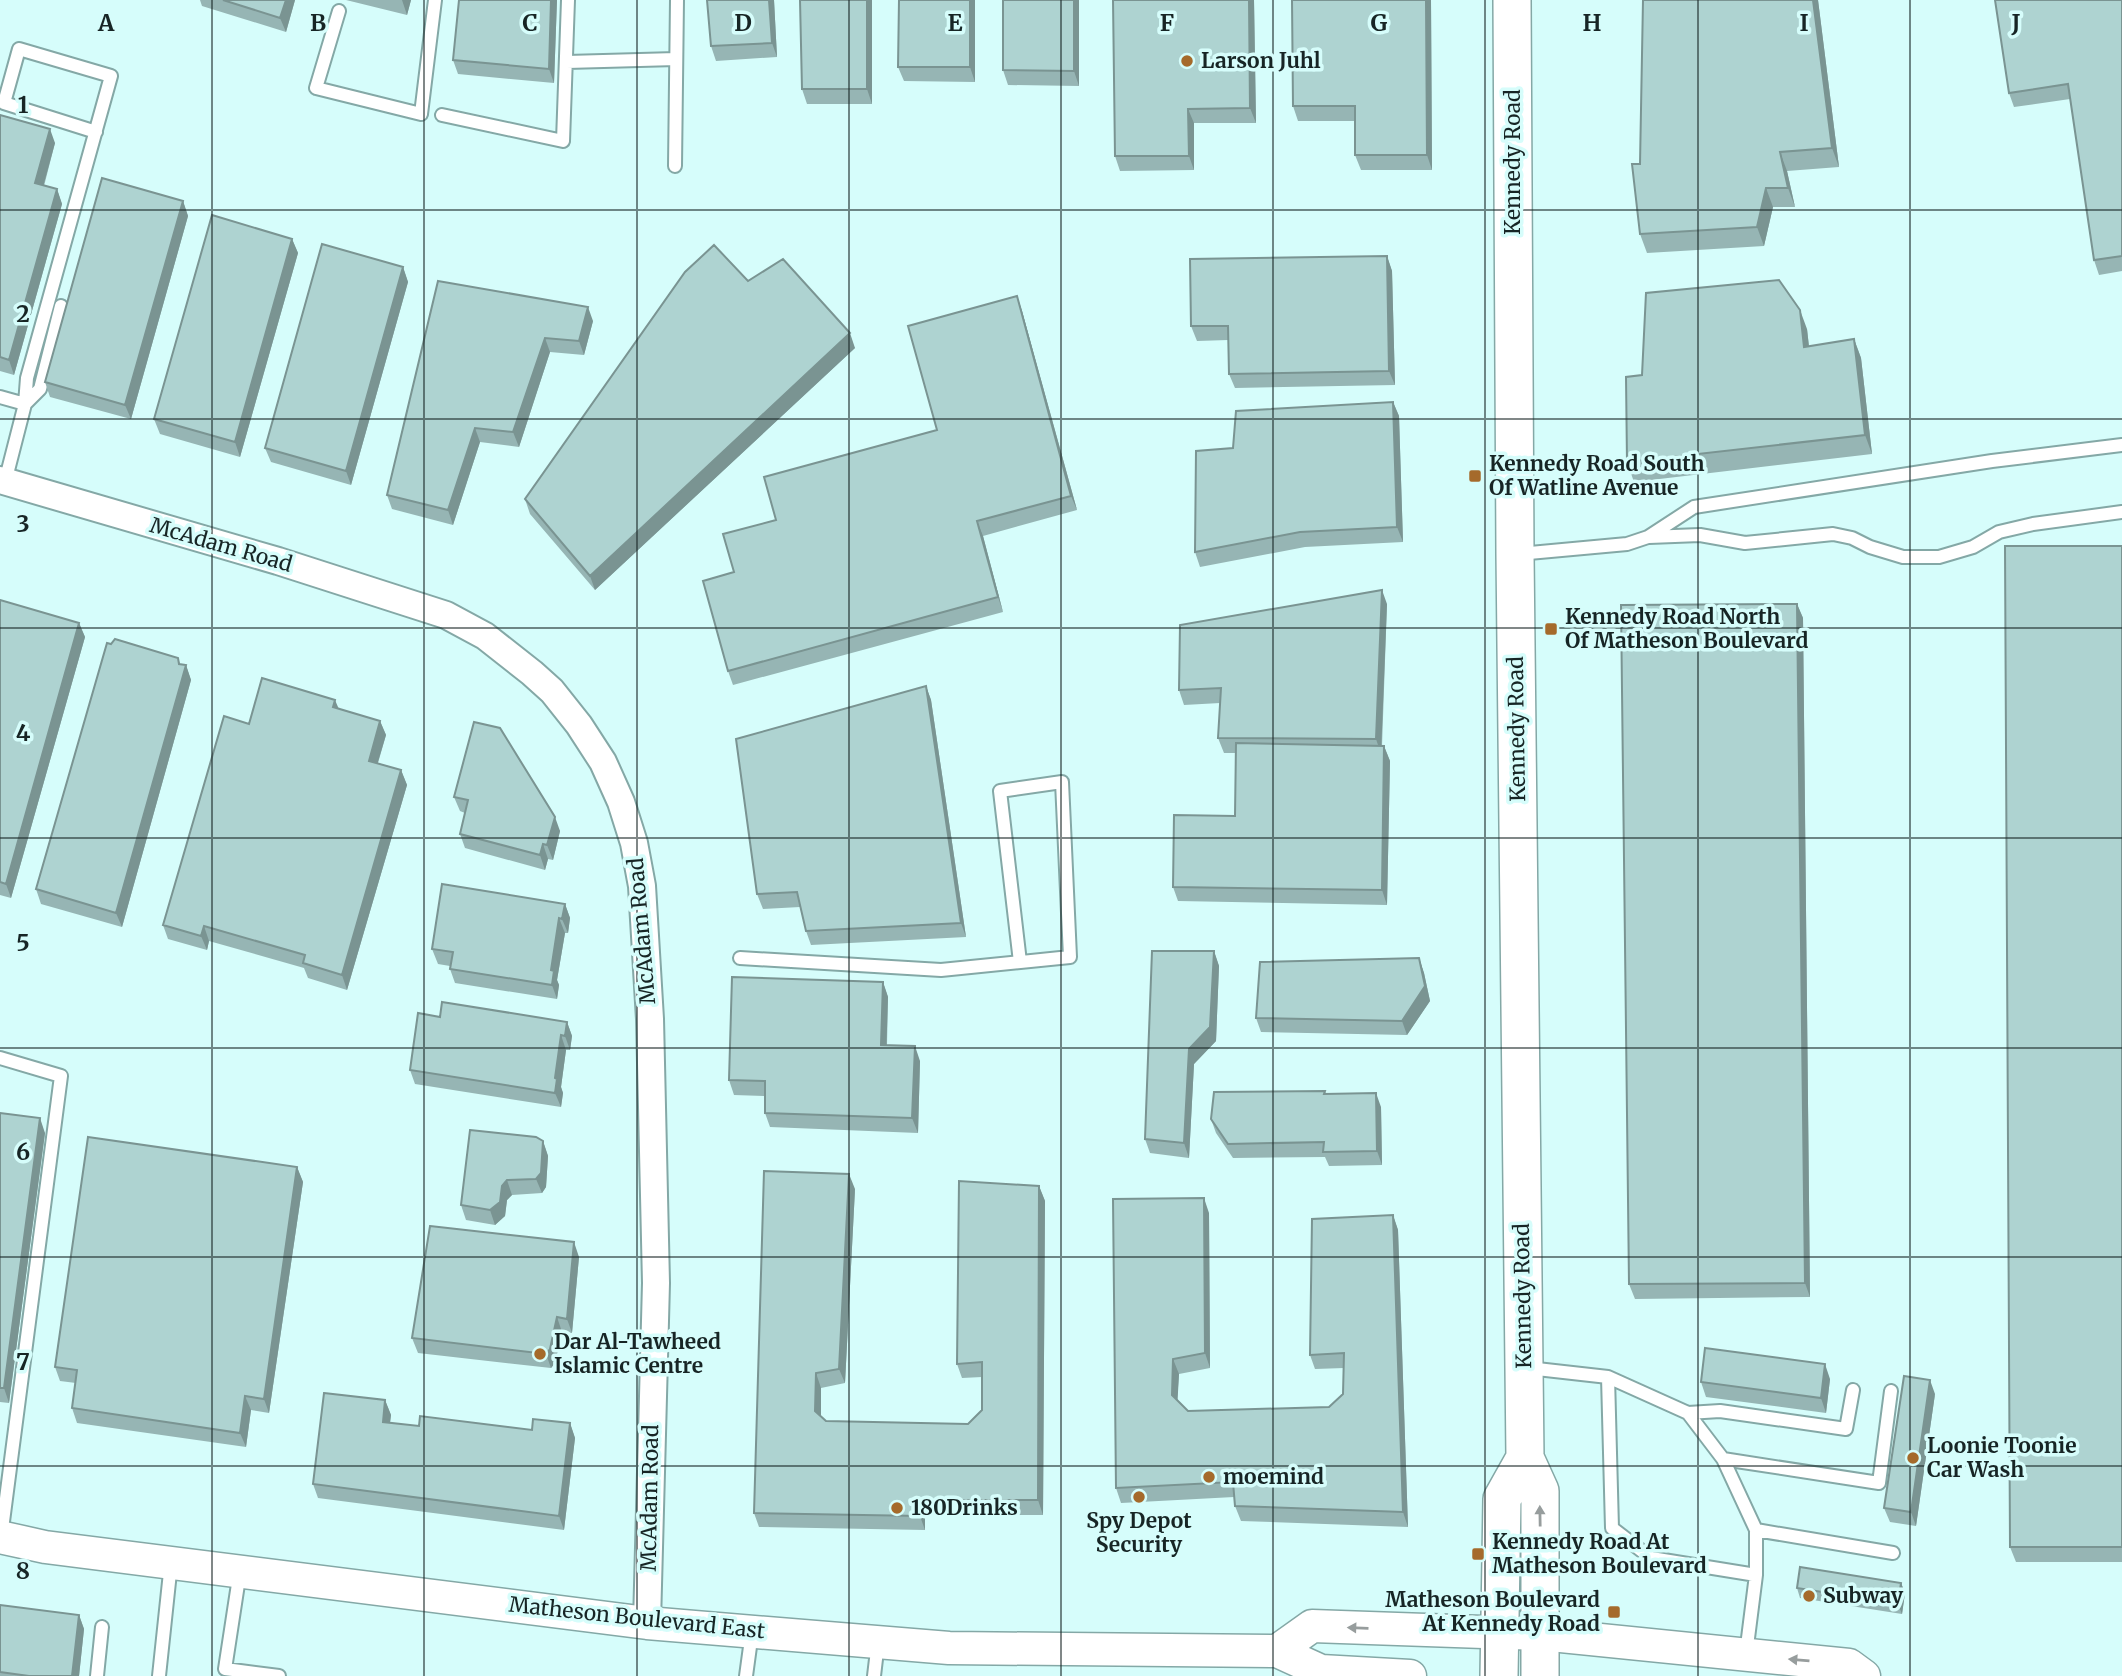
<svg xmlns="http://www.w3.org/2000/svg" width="2122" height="1676" font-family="Merriweather,serif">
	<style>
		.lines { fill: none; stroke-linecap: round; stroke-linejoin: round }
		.service-casing { stroke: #84a8a6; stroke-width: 16 }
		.minor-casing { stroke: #84a8a6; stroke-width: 30 }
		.tertiary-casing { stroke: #84a8a6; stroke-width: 35 }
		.secondary-casing { stroke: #84a8a6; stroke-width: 40 }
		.service { stroke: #fff; stroke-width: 12 }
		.minor { stroke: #fff; stroke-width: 26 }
		.tertiary { stroke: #fff; stroke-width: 32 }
		.secondary { stroke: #fff; stroke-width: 37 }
		.wall { fill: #96b5b4 }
		.shaded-wall { fill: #7a9492 }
		.building { fill: #aed3d1; stroke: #7a9492; stroke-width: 2 }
		.oneway { fill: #979d9d }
		.grid { fill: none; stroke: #172525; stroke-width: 2; stroke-opacity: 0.55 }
		.poi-dot { fill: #a56a2b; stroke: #d6fdfb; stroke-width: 2.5 }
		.labels { text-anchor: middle; stroke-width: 7; stroke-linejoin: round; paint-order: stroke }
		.poi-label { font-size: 21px; font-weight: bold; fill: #172525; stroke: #d6fdfb; text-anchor: start }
		.street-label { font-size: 21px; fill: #172525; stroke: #d6fdfb }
		.grid-label { font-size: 23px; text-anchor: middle; font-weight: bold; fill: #172525; stroke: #d6fdfb; stroke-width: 7; stroke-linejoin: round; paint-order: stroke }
	</style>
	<rect width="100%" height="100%" fill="#d6fdfb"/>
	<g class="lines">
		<defs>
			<path id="service" d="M339,11l-23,77 105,26 14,-114
				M567,62l109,-3
				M442,115l121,26 5,-141
				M675,166l2,-166
				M0,397l25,7 -20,78
				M25,404l2,-26 84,-302 -92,-27 -15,54 92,29
				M25,404l15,-15 21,-83
				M1649,537l51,-2 45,8 88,-9 19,4 18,9 33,10h36l34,-10 26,-15 34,-8 89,-12
				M1518,554l109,-10 21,-7 46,-30 298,-46 130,-16
				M740,958l201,12 129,-13 -8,-175 -62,9 20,171
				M0,1058l61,18 -60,461
				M1528,1368l80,9 80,36 35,46 33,71v45l-10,79
				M1608,1377l4,151 39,30 105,17
				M1688,1413l32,-2 126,18 7,-39
				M1723,1459l156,24 12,-92
				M1756,1530l137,23
				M240,1571l-15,98 54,7
				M97,1676l5,-49
				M159,1676l12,-113
				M746,1676l6,-44
				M874,1676l4,-34"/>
			<path id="minor" d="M0,480l278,81 168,54 39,21 47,37 20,18 27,34 24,37 18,40 13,41 8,43 8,133 6,264 -9,340"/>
			<path id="tertiary" d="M0,1537l45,10 602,76 302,25 328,3 44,20 89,5
				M1277,1651l35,-25 229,8 308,31 15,11"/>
			<path id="secondary" d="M1512,0l3,554 9,814 1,90 15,33v185
				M1499,1676l3,-177 23,-41"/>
		</defs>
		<use href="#service" class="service-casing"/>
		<use href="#minor" class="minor-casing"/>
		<use href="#tertiary" class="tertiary-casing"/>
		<use href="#secondary" class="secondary-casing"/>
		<use href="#service" class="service"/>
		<use href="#minor" class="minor"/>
		<use href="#tertiary" class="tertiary"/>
		<use href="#secondary" class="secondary"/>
	</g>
	<path class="wall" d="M200,0h95l-9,32 -84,-26z
		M346,0h65l-4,15z
		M557,0l-3,83 -96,-9 -5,-14z
		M707,0h67l3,57 -61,4 -5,-15z
		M800,0h72v104h-65l-5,-15z
		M975,0v82l-71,-1 -6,-14z
		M1003,0h76v86l-71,-1 -5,-15z
		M1254,0l2,123h-62v47l-74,1 -5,-15z
		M1292,0h139l1,170h-71l-6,-15v-34h-57l-5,-15z
		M1818,0l21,167 -52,4 8,36h-22l-9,39 -117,7 -7,-19v-70z
		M2122,0v271l-23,4 -5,-15 -24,-161 -56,8 -5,-14z
		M0,115l55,28 -11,43 13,3 5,15 -48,171 -14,-4z
		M183,201l5,15 -57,203 -81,-22 -5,-15z
		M292,239l6,14 -58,204 -80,-23 -6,-15z
		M1387,256l5,15 3,114 -160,3 -6,-14 -1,-34 -31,1 -6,-15z
		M403,267l5,15 -57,203 -80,-23 -6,-14z
		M438,281l155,40 -9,34 -34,-3 -31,95 -39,-5 -27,83 -61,-16 -5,-14z
		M748,281l107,67 -260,242 -65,-76 -5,-15z
		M1017,296l5,15 55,199 -94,26 20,76 -270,73 -5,-14 6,-99 42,-52 161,-90z
		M1807,329l2,17 45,-7 7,19 11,96 -238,28 -7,-20 15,-87z
		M1393,402l6,14 4,126 -98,5 -105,20 -5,-15 38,-104z
		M2122,546v1016h-106l-6,-15z
		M0,600l79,23 6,14 -74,261 -11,-3z
		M1387,604l-5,142h2l6,15 -3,144 -209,-4 -5,-14 62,-71 1,-63h-12l-6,-15 2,-35 -36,2 -5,-15z
		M1797,604l6,14 7,679 -175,2 -6,-15z
		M180,664l6,1 5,15 -69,247 -81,-23 -5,-15z
		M926,686l5,14 35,237 -155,8 -5,-14 -6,-24 -37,2 -6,-15z
		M339,709l41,12 6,14 -8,28 23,7 6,15 -60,205 -39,-12 -4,-10 -95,-27 -2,9 -39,-11 -5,-14 86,-201z
		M474,722l86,109 -7,29 -5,-1 -3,11 -80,-22 -5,-14 5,-21 -5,-2 -6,-14z
		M565,904l5,14 -2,15h-3l-8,47 2,5 -2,14 -102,-16 -5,-14v-3l-12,-2 -6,-15z
		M1214,951l5,15 -3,75 -22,23 -5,94 -39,-5 -5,-14z
		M1419,958l5,15 6,28 -23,34 -146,-3 -5,-14z
		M883,982l5,15 -1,48 33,16 -2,72 -148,-6 -5,-14v-17l-31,-1 -5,-15z
		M440,1017l127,5 5,14 -2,14h-4l-5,37 2,6 -2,14 -146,-23 -5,-14z
		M1325,1091l1,3 55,13 1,58 -53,1 -4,-9 -92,1 -17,-25 -5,-14z
		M0,1113l45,20 -36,270 -9,-1z
		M543,1141l5,15 -2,31 -4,6 -30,2 -5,5 -2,16 -10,9 -29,-5 -5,-15z
		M297,1167l6,15 -34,231 -18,-3 -5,37 -169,-24 -5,-15 4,-25 -16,-2 -5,-14z
		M1039,1186l6,15 -2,314h-118v15l-166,-3 -5,-14 101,-324 -10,194 -24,5v29l5,4 142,3 14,-14v-33l-20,1 -5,-14z
		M1209,1213l1,155 -31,6 -2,27 11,10 141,-4 14,-13 1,-26 -29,1 -5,-14 83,-140 5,15 10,297 -167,-6 -6,-15 -1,-9 -113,6 -5,-15z
		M579,1257l-7,76 -10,-1 -7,31 -4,5 -133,-15 -6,-15z
		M1830,1379l-4,34 -120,-16 -5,-15z
		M1935,1394l-19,132 -26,-4 -6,-14z
		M385,1400l6,15 -1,8 29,3 113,4 38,-7 5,15 -11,92 -246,-32 -5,-14z
		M1901,1583l4,10 -3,21 -102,-16 -3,-10z
		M0,1605l79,10 5,14 -5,47h-79z"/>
	<path class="shaded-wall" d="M286,0h9l-9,32 -6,-14z
		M402,0h9l-4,15z
		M551,0h6l-3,83 -5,-14z
		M769,0h5l3,57 -5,-14z
		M867,0h5v104l-5,-15z
		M970,0h5v82l-5,-15z
		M1074,0h5v86l-5,-15z
		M1249,0h5l2,123 -6,-15z
		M1426,0h5l1,170 -5,-15z
		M1813,0h5l21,167 -7,-19z
		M1188,109l6,14v47l-5,-14z
		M50,129l5,14 -15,55 -5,-15z
		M1780,152l7,19 8,36 -7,-19z
		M1766,188l7,19 -9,39 -7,-19z
		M57,189l5,15 -48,171 -5,-15z
		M183,201l5,15 -57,203 -6,-14z
		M292,239l6,14 -58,204 -5,-15z
		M1387,256l5,15 3,114 -6,-14z
		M403,267l5,15 -57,203 -5,-14z
		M1017,296l5,15 55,199 -6,-14z
		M588,307l5,14 -9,34 -5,-14z
		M1800,310l7,19 4,37 -7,-19z
		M850,333l5,15 -260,242 -5,-14z
		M545,338l5,14 -31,95 -6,-15z
		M1854,339l7,19 11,96 -7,-19z
		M1393,402l6,14 4,126 -6,-15z
		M475,428l5,14 -27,83 -5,-15z
		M977,521l6,15 20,76 -5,-15z
		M1382,590l5,14 -6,150 -5,-15z
		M1797,604l6,14 7,679 -5,-14z
		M79,623l6,14 -74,261 -5,-14z
		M178,658l5,16 3,-9 5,15 -69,247 -6,-14 63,-249z
		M926,686l5,14 35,237 -5,-14z
		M335,700l6,14 -8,-7z
		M380,721l6,14 -12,40 -5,-14z
		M1384,746l6,15 -3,144 -5,-15z
		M401,770l6,15 -60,205 -5,-15z
		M555,817l5,14 -7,29 -6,-15z
		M543,844l5,15 -3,11 -5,-15z
		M565,904l5,14 -2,15 -6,-14z
		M559,918l6,15 -8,47 2,5 -2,14 -5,-14 -1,-15z
		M204,926l5,15 -2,9 -6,-14z
		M1214,951l5,15 -3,75 -22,23 -5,94 -5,-15 5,-94z
		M1419,958l5,15 6,28 -23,34 -5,-14z
		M883,982l5,15 -2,63 -5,-15z
		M567,1022l5,14 -2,14 -5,-14z
		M561,1035l5,15 -5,37 2,6 -2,14 -6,-14v-15z
		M915,1046l5,15 -2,72 -6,-15z
		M1376,1093l5,14 1,58 -5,-14z
		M40,1118l5,15 -36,270 -5,-15z
		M543,1141l5,15 -2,31 -4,6 -6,-14z
		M297,1167l6,15 -34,231 -5,-14z
		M849,1174l6,15 -10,194 -6,-14z
		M507,1180l5,15 -5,5 -2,16 -10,9 -5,-15 12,-24z
		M1039,1186l6,15 -2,314 -5,-15z
		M1204,1198l5,15 1,155 -5,-15z
		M1393,1215l5,15 10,297 -5,-15z
		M574,1242l5,15 -7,76 -5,-14z
		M557,1317l5,15 -7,31 -4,5 -5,-14z
		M1173,1359l6,15 -2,36 -5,-15z
		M1825,1364l5,15 -4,34 -5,-15z
		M816,1373l5,15v38l-6,-15z
		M1930,1380l5,14 -19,132 -5,-14z
		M245,1396l6,14 -5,37 -6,-14z
		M385,1400l6,15 -3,22 -5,-15z
		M570,1423l5,15 -11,92 -5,-14z
		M920,1500l5,15v15l-5,-14z
		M1901,1583l4,10 -3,21 -4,-10z
		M79,1615l5,14 -5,47h-7z"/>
	<path class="building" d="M223,0h63l-6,18z
		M459,0h92l-2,69 -96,-9z
		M707,0h62l3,43 -61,3z
		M800,0h67v89h-65z
		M899,0h71v67h-72z
		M1003,0h71v71l-71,-1z
		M1113,0h136l1,108 -62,1 1,47h-74z
		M1292,0h134l1,155h-72v-49h-62z
		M1643,0h170l19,148 -52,4 8,36h-22l-9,39 -117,7 -8,-70h8z
		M1995,0h127v256l-28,4 -26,-176 -59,9z
		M0,115l50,14 -15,54 22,6 -48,171 -9,-3z
		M102,178l81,23 -58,204 -80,-23z
		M212,215l80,24 -57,203 -81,-23z
		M322,244l81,23 -57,204 -81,-23z
		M714,245l34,36 35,-22 67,74 -260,243 -65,-77 160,-227z
		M1387,256l2,115 -160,3 -1,-48h-37l-1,-67z
		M1779,280l21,30 4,37 50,-8 11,96 -238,27 -1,-85 16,-2 4,-82z
		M438,281l150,26 -9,34 -34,-3 -32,94 -38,-4 -27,82 -61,-15z
		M1017,296l54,200 -94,25 21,76 -270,74 -25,-90 31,-9 -11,-38 53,-14 -12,-43 173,-47 -29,-104z
		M1393,402l4,125 -97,5 -105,20 1,-101 37,-3 3,-37z
		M2005,546h117v1001h-112z
		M1382,590l-6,149 -158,-1 3,-50 -42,2 1,-65z
		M0,600l79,23 -73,261 -6,-2z
		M1797,604l8,679 -176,1 -8,-679z
		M115,639l63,19 1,6 7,1 -70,248 -80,-24 71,-246 4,1z
		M262,678l73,22 -2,7 47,14 -11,40 32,9 -59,205 -39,-12 2,-8 -101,-29 -3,10 -38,-11 61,-209 25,8z
		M926,686l35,237 -155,8 -9,-39 -40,2 -21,-155z
		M474,722l26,6 55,89 -8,28 -4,-1 -3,11 -80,-21 8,-34 -14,-3z
		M1236,743l148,3 -2,144 -209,-3 1,-72 61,1z
		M442,884l123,20 -3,15 -3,-1 -8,52 3,1 -2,14 -102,-16 3,-17 -21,-3z
		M1152,951h62l-4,76 -21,22 -5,94 -39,-4z
		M1419,958l6,28 -23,35 -146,-3 4,-56z
		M732,977l151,5 -2,63 34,1 -3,72 -147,-5v-32l-36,-1z
		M442,1002l125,20 -2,14 -4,-1 -6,43 2,1 -2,14 -145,-23 8,-57 22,4z
		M1325,1091l-1,3 52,-1 1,58 -54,1 1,-10 -96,2 -17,-25 3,-27z
		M0,1113l40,5 -36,270h-4z
		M470,1130l66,7 7,4 -2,32 -5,6 -29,1 -5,6 -2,16 -10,8 -29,-5z
		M88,1137l209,30 -33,232 -19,-3 -5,37 -168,-25 5,-38 -22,-3z
		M764,1171l85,3 -10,195 -23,4 -1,38 11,10 142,3 14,-14v-48l-25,2 2,-183 80,5 -1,314h-118v16l-166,-3z
		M1204,1198l1,155 -32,6 -1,36 16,16 141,-4 14,-13 1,-41 -34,2 2,-136 81,-4 10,297 -168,-6 -2,-24 -117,6 -3,-289z
		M430,1226l144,16 -7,77 -10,-2 -7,32 -4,5 -134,-16z
		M1705,1348l120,16 -4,34 -120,-16z
		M1904,1376l26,4 -19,132 -27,-4z
		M324,1393l61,7 -2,22 36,4 1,-10 112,14 1,-11 37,4 -11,93 -246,-32z
		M1800,1567l101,16 -3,21 -101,-16z
		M0,1605l79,10 -7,61h-43l-29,-4z"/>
	<defs><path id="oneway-solid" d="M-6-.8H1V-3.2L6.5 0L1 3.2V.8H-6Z" transform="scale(1.75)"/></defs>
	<g class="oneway">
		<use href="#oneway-solid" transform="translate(1540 1516) rotate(-91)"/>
		<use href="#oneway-solid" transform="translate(1358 1628) rotate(-178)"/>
		<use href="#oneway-solid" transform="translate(1799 1660) rotate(-175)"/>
	</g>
	<path class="grid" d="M212,0v1676M424,0v1676M637,0v1676M849,0v1676M1061,0v1676M1273,0v1676M1485,0v1676M1698,0v1676M1910,0v1676M0,210h2122M0,419h2122M0,628h2122M0,838h2122M0,1048h2122M0,1257h2122M0,1466h2122"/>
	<g class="poi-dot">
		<circle cx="1187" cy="61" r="7"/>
		<rect x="1468" y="469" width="14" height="14" rx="3.5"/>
		<rect x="1544" y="622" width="14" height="14" rx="3.5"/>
		<circle cx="540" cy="1354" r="7"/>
		<circle cx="1913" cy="1458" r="7"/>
		<circle cx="1209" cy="1477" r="7"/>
		<circle cx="1139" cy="1497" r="7"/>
		<circle cx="897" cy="1508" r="7"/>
		<rect x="1471" y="1547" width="14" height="14" rx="3.5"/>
		<circle cx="1809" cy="1596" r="7"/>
		<rect x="1607" y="1605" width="14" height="14" rx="3.5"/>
	</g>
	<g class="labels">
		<g class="poi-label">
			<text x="1201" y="68">Larson Juhl</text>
			<text x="1489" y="471">Kennedy Road South<tspan x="1489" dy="24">Of Watline Avenue</tspan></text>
			<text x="1565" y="624">Kennedy Road North<tspan x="1565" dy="24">Of Matheson Boulevard</tspan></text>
			<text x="554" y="1349">Dar Al-Tawheed<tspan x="554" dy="24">Islamic Centre</tspan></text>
			<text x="1927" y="1453">Loonie Toonie<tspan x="1927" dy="24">Car Wash</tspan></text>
			<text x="1223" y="1484">moemind</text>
			<text x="911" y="1515">180Drinks</text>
			<text x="1139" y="1528" text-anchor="middle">Spy Depot<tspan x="1139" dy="24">Security</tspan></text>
			<text x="1492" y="1549">Kennedy Road At<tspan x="1492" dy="24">Matheson Boulevard</tspan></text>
			<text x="1823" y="1603">Subway</text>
			<text x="1600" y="1607" text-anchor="end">Matheson Boulevard<tspan x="1600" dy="24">At Kennedy Road</tspan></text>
		</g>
		<g class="street-label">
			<text transform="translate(1513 162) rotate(-90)" y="7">Kennedy Road</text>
			<text transform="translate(221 545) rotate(16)" y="7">McAdam Road</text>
			<text transform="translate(1517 729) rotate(-91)" y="7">Kennedy Road</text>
			<text transform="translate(642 931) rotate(-95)" y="7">McAdam Road</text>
			<text transform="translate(1523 1296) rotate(-91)" y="7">Kennedy Road</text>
			<text transform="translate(650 1498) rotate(-89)" y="7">McAdam Road</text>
			<text transform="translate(637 1618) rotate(6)" y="7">Matheson Boulevard East</text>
		</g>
	</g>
	<g class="grid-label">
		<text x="106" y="31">A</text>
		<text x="318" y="31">B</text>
		<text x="530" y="31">C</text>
		<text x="743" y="31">D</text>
		<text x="955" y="31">E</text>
		<text x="1167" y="31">F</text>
		<text x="1379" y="31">G</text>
		<text x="1592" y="31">H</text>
		<text x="1804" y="31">I</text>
		<text x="2016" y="31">J</text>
		<text x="23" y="113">1</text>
		<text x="23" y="322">2</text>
		<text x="23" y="532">3</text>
		<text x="23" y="741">4</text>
		<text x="23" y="951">5</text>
		<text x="23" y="1160">6</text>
		<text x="23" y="1370">7</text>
		<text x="23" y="1579">8</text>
	</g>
</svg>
